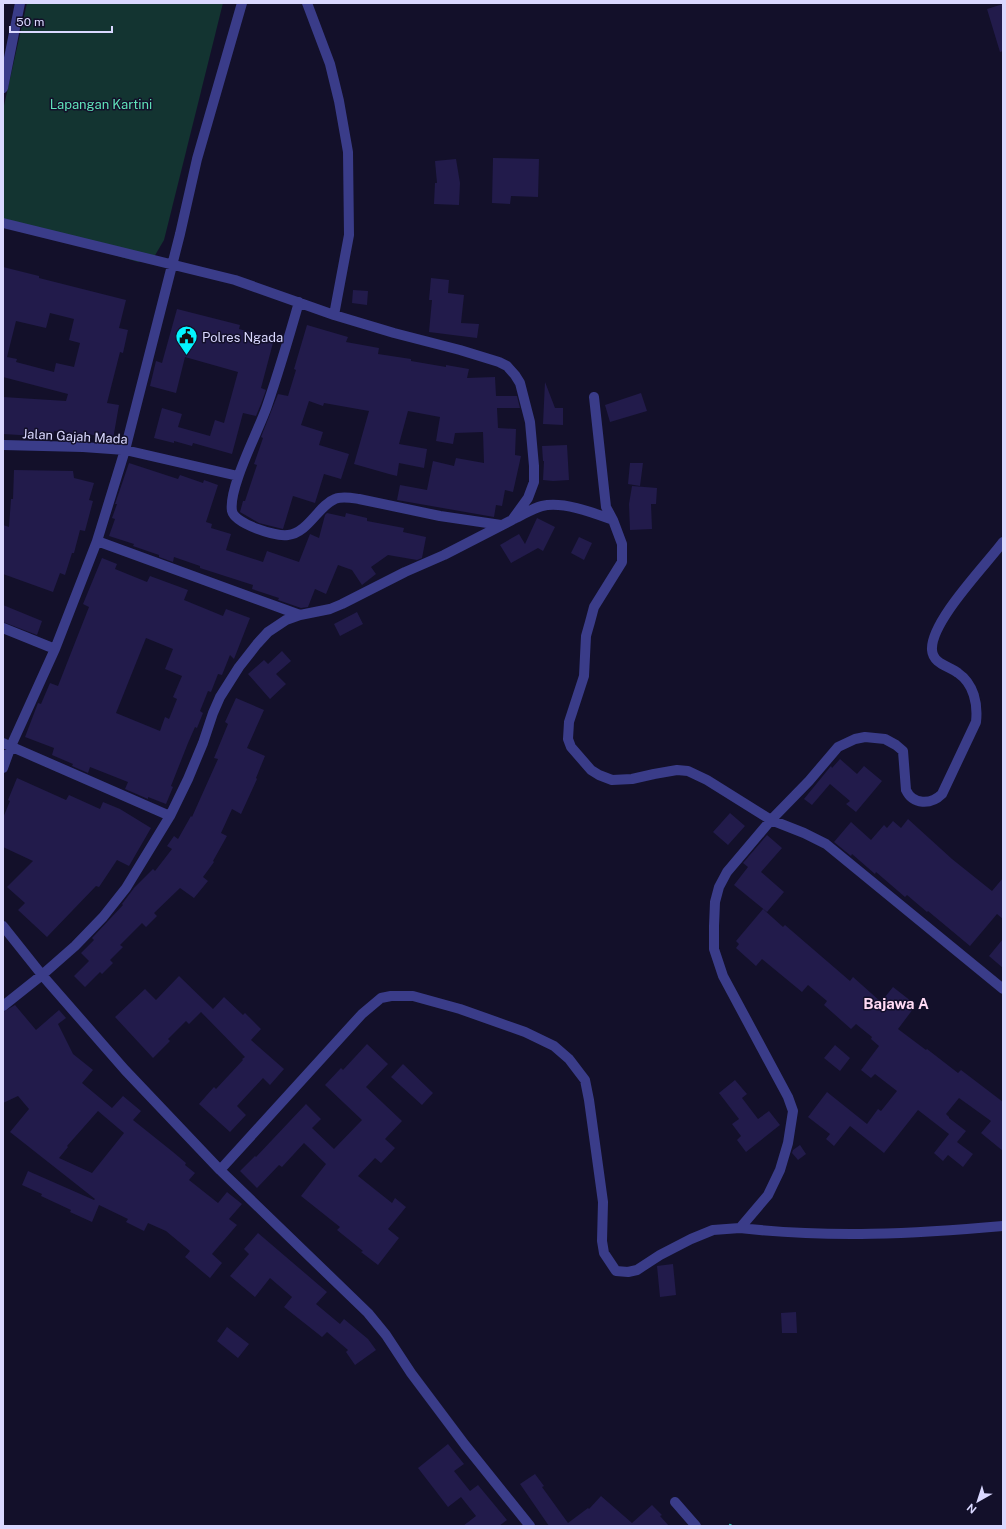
<svg xmlns="http://www.w3.org/2000/svg" width="1006" height="1529" font-family="'Public Sans',sans-serif">
	<style>
		.green { fill: #133431 }
		.building { fill: #221b4b; fill-rule: evenodd }
		.lines { fill: none; stroke-linecap: round; stroke-linejoin: round }
		.path { stroke: #2dbeac; stroke-width: 2.5; stroke-dasharray: 2 3; stroke-linecap: butt }
		.minor { stroke: #3a3c89; stroke-width: 10 }
		.labels { text-anchor: middle; stroke-width: 3; stroke-linejoin: round; paint-order: stroke }
		.park-label { font-size: 13px; fill: #60e3ba; stroke: #13102a }
		.poi-label { font-size: 13px; fill: #dad8ff; stroke: #13102a; text-anchor: start }
		.street-label { font-size: 13px; fill: #dad8ff; stroke: #13102a }
		.quarter-label { font-size: 15px; font-weight: bold; fill: #ffdaf4; stroke: #13102a }
	</style>
	<rect width="100%" height="100%" fill="#13102a"/>
	<path class="green" d="M27,3h196l-59,237 -10,17 -16,5 -135,-40v-112z"/>
	<path class="building" d="M1003,4v47l-3,1 -13,-43z
		M493,158l46,1 -1,38 -27,-1 -1,8 -18,-1z
		M456,159l4,24 -1,22 -25,-1 1,-21h2l-2,-22z
		M3,267l36,9v2l87,22 -7,28 9,2 -5,23 -3,-1 -13,51 12,2 -6,34 -30,-6 -1,2 -28,-4 -1,6 -50,-3v-37l63,4 2,-7 -65,-17zM50,313l24,6 -5,21 11,3 -6,24 -18,-4 -2,9 -38,-10 1,-3 -10,-2 9,-36 30,7z
		M431,278l18,2 -1,13 16,2 -3,28 18,1 -2,14 -48,-6 3,-32h-3z
		M353,290l15,1 -1,14 -15,-2z
		M177,309l63,16 -1,4 35,10 -13,49 5,2 -5,14 -5,12 -13,-3 -11,41 -39,-11 -1,3 -18,-5v2l-20,-5 8,-30 20,6 -4,13 32,9 5,-16 9,3 14,-51 -53,-15 -9,36 -26,-7 6,-25 6,2z
		M307,325l41,12 -2,5 33,6 -1,6 33,5v2l35,6v-2l23,4 -2,9 28,-1 1,19h21l3,12h-23l1,20 18,1 -1,26 6,1 -8,36 -8,-2 -3,16 -6,-1 -2,12 -97,-17 3,-15 27,5 6,-29 21,5 2,-8 28,5 -1,-31 -28,1 -2,11 -17,-3 4,-24 -32,-6 -9,33 28,5 -3,19 -25,-5 -2,13 -8,-2 -35,-10 15,-53 -45,-8 -1,3 -14,-5 -8,24 22,7 -4,13 30,9 -8,25 -17,-5 -9,29 -22,-7 -10,33 -24,-6 -19,-11 3,-11h2l12,-36 -3,-1 9,-26 -2,-1 17,-43 10,2 8,-26 -2,-1z
		M545,382l10,26h8v17l-20,-1z
		M641,393l6,18 -37,11 -5,-17z
		M567,445l2,35 -16,1 -10,-1 1,-19h-1l-1,-15z
		M129,463l49,16 2,-4 23,8 1,-3 14,5 -12,37 6,2 -1,4 20,6 -5,16 37,12 4,-11 32,11 11,-28 9,4 6,-23 2,-2 18,4 1,-4 21,5v3l37,7 -1,4 23,5 -4,21 -5,2 -29,-5 -17,12 5,7 -14,11 -10,-15 -14,-5 -12,29 -11,-5 -7,18 -7,1 -23,-8 1,-2 -27,-9 1,-4 -53,-17v-2l-26,-9 -1,5 -14,-5v-2l-26,-9 1,-2 -25,-8 6,-17 -3,-1 5,-14h-2z
		M630,463h13l-3,23 -12,-2z
		M14,470l59,1 1,7 20,5 -5,17 4,1 -8,30 -5,-1 -6,23h-2l-7,22 -5,-2 -7,19 -50,-18v-49l6,2 2,-28h2z
		M632,486l25,2 -1,16h-5l1,25 -22,1 -1,-26z
		M537,518l18,9 -12,24 -5,-3 -27,15 -11,-18 19,-11 6,10z
		M579,537l13,6 -8,17 -13,-7z
		M102,558l15,6 -2,5 32,13 3,-6 38,14 -4,10 39,16 3,-7 24,9 -16,41 -4,-4 -8,20 -4,-1 -7,18 -3,-1 -8,20 3,2 -6,15 -2,-1 -7,16 -17,43 2,1 -7,17 -18,-7v2l-23,-10 3,-7 -38,-15 -2,6 -16,-7 1,-2 -21,-9 2,-7 -29,-11 13,-34 3,1 9,-21 8,3 31,-79 -6,-3zM146,638l27,11 -8,20 17,7 -9,21 4,2 -8,20 -4,-2 -5,14 -44,-18z
		M3,605l39,16 -5,14 -34,-13z
		M357,612l6,12 -23,12 -6,-12z
		M282,651l9,10 -15,13 10,10 -16,15 -22,-25 16,-14 4,4z
		M236,698l28,12 -17,38 18,8 -9,22 1,1 -16,35 -9,-5 -11,24 6,3 -14,25 1,1 -11,15 5,4 -14,17 -14,-10 -26,25 3,3 -11,11 -4,-4 -22,22 3,2 -13,13 3,3 -11,11 -2,-2 -15,15 -11,-11 15,-15 -8,-8 13,-13 -2,-2 31,-33 -1,-1 12,-16 19,-19 2,2 17,-22 -5,-3 7,-10 4,3 13,-23 1,1 26,-58 -4,-1 14,-34 -3,-2z
		M840,759l17,15 7,-8 18,15 -26,31 -10,-8 4,-3 -20,-17 -18,21 -8,-6 27,-33 1,2z
		M17,778l49,22 3,-5 31,14 3,-7 17,7 31,19 -22,38 -12,-6 -18,27 -3,-1 -49,51 -29,-27 7,-7 -18,-16 26,-26 -30,-14v-29l7,-17 -2,-1z
		M730,813l15,13 -17,19 -15,-13z
		M908,819l44,40 40,32 11,-13v41l-6,-5 -27,32 -42,-35 -1,1 -20,-17 -2,2 -29,-25 -1,2 -23,-20 -1,2 -17,-14 17,-20 20,18 13,-15 3,3 6,-7 8,7z
		M767,835l15,13 -21,24 23,20 -17,20 -33,-27 14,-18 -5,-4z
		M763,909l20,18 2,-2 65,56 3,-4 28,25 12,-15 23,18 -18,24 28,21 1,-1 31,24 3,-3 42,32v49l-22,-18 10,-12 -32,-23 -13,16 3,3v1l17,13 -9,11 16,12 -10,13 -15,-12 -5,6 -9,-8 15,-19 -31,-24 -34,43 -34,-27 -16,20 -8,-7 4,-5 -22,-17 19,-25 40,32 11,-15 3,2 16,-20 -22,-17 -4,4 -10,-8 18,-24 -8,-7 1,-2 -16,-13 -5,5 -27,-24 3,-4 -19,-16 -6,7 -40,-33 -6,7 -20,-18 3,-4 -3,-3z
		M1003,939v29l-14,-12z
		M179,976l34,33 11,-12 19,18 2,-2 16,16 -10,11 33,29 -14,16 -7,-7 -26,28 9,9 -16,17 -31,-28 15,-17 2,2 27,-29 -1,-1 3,-2 -44,-45 -12,12 -3,-3 -18,18 2,2 -17,17 -38,-41 30,-28 11,11z
		M15,1005l21,25 23,-20 7,8 -8,6 15,30 20,16 -11,13 30,25 11,-12 18,15 -8,9 40,32 13,11 -1,2 10,8 -6,7 29,23 9,-11 15,12 -13,15 8,6 -25,29 10,9 -12,15 -25,-21 5,-6 -24,-20 -18,-8 -4,8 -18,-9 2,-3 -29,-14 -7,17 -22,-10 1,-2 -30,-14 1,-2 -20,-9 6,-14 66,29 1,-1 -85,-67 19,-23 -11,-13 -15,7v-91zM98,1111l26,22 -32,40 -33,-15 9,-11 -1,-1z
		M367,1044l21,20 -22,23 36,34 -17,18 10,9 -14,15 -6,-5 -17,18 34,27 3,-5 11,9 -18,22 11,9 -21,27 -17,-13 2,-1 -26,-21 3,-3 -39,-31 25,-32 -22,-21 -22,24 -3,-2 -22,23 -17,-17 15,-15 1,1 50,-53 15,15 -9,9 22,21 28,-29 -37,-35 16,-17 2,2z
		M835,1045l15,13 -10,13 -16,-13z
		M403,1064l30,29 -11,12 -31,-28z
		M735,1080l12,14 -5,4 16,21 11,-8 11,14 -34,27 -9,-12 4,-4 -9,-12 7,-5 -20,-26z
		M800,1145l6,9 -8,6 -6,-7 1,-3z
		M258,1233l69,59 -11,12 24,20 4,-5 24,20 8,11 -21,15 -9,-13 2,-2 -21,-18 -5,5 -38,-30 8,-10 -22,-19 -15,19 -25,-21 19,-22 -5,-5z
		M673,1264l3,31 -16,2 -3,-31z
		M796,1312l1,21h-15l-1,-20z
		M227,1327l22,17 -11,14 -21,-17z
		M448,1444l16,20 -10,7 16,20 8,-6 29,35 -8,6h-36l13,-10 -15,-19 -13,10 -30,-39z
		M535,1474l9,12 -2,1 26,36 20,-15 1,1 12,-13 31,27 20,-18 10,10 -2,1 9,10h-120l-29,-42z"/>
	<g class="lines">
		<path class="path" d="M730,1526l1,-4"/>
		<path class="minor" d="M307,3l23,61 9,37 9,51 1,83 -15,80
			M3,88l17,-85
			M3,223l232,57 99,35 60,18 66,17 39,12 8,4 8,9 5,8 10,39 4,44v16l-6,16 -16,22 -68,35 -39,17 -63,32 -12,5 -30,6 -14,5 -18,12 -11,12 -18,23 -19,30 -7,16 -10,30 -15,36 -18,37 -44,72 -23,29 -28,29 -33,29 -39,31
			M299,302c-10,35 -20,69 -32,104 -8,24 -39,82 -35,105 3,13 44,26 56,24 20,-2 31,-30 47,-36 7,-3 17,-1 24,0l81,17 61,9
			M594,397l12,110 7,13
			M3,445l80,2 42,3 113,26
			M514,519c9,-4 19,-11 28,-13 21,-5 52,7 71,14l9,24v18l-28,45 -4,15 -4,14 -2,40 -15,46 -1,17 3,8 20,23 8,5 13,5 20,-1 22,-5 23,-4 11,1 19,9 64,40 33,13 22,11 177,145
			M97,541l203,74
			M3,628l52,21
			M3,743l167,73
			M3,768l8,-22 44,-97 42,-108 28,-91 55,-216 17,-75 45,-156
			M3,926l39,49 83,95 95,100 148,143 18,22 25,38 54,72 65,81
			M220,1170l142,-156 19,-16 10,-2h22l47,13 65,23 29,14 15,13 16,21 4,20 14,102 -1,39 2,12 12,18 12,1 9,-2 23,-15 31,-16 22,-9 27,-2 28,-33 12,-25 8,-27 5,-32 -5,-14 -65,-121 -9,-27v-23l1,-24 4,-15 8,-15 44,-52 38,-39 29,-34 17,-8 10,-2 20,2 11,6 7,6 3,39c7,15 25,15 36,4l34,-72c2,-18 -2,-38 -18,-49 -9,-7 -25,-9 -26,-23 -2,-28 54,-85 71,-108
			M740,1228c88,10 175,6 263,-2
			M675,1502l21,24"/>
	</g>
	<defs>
		<symbol id="civic-pin" viewBox="-11 -11 22 30"><path d="M0 17L-7.5 6A9.5 9.5 0 1 1 7.5 6Z" fill="#04f5ff" stroke="#13102a"/><path d="M-.6-6.5H3V-4.5H.6V-3L4-1V1h2V6H-6V1h2V-1L-.6-3ZM-1.2 2.5V6h2.4V2.5Z" fill="#111"/></symbol>
	</defs>
	<g fill-rule="evenodd">
		<use href="#civic-pin" x="174" y="324" width="25" height="34"/>
	</g>
	<g class="labels">
		<g class="park-label">
			<text x="101" y="109">Lapangan Kartini</text>
		</g>
		<g class="poi-label">
			<text x="202" y="342">Polres Ngada</text>
		</g>
		<g class="street-label">
			<text transform="translate(75 436) rotate(3)" y="5">Jalan Gajah Mada</text>
		</g>
		<g class="quarter-label">
			<text x="896" y="1009">Bajawa A</text>
		</g>
	</g>
	<rect width="1006" height="1529" fill="none" stroke="#dad8ff" stroke-width="8"/>
	<g transform="translate(978 1501) rotate(219)" stroke="#13102a" stroke-width="3" paint-order="stroke">
	<path d="M0-3L7 15L0 10L-7 15Z" fill="#dad8ff"/>
	<text y="-6" font-size="11" font-weight="bold" text-anchor="middle" fill="#dad8ff">N</text>
	</g>
	<path d="M10 26v6h102v-6" fill="none" stroke="#dad8ff" stroke-width="2"/>
	<text x="16" y="26" font-size="12" fill="#dad8ff" stroke="#13102a" stroke-width="3" paint-order="stroke">50 m</text>
</svg>
